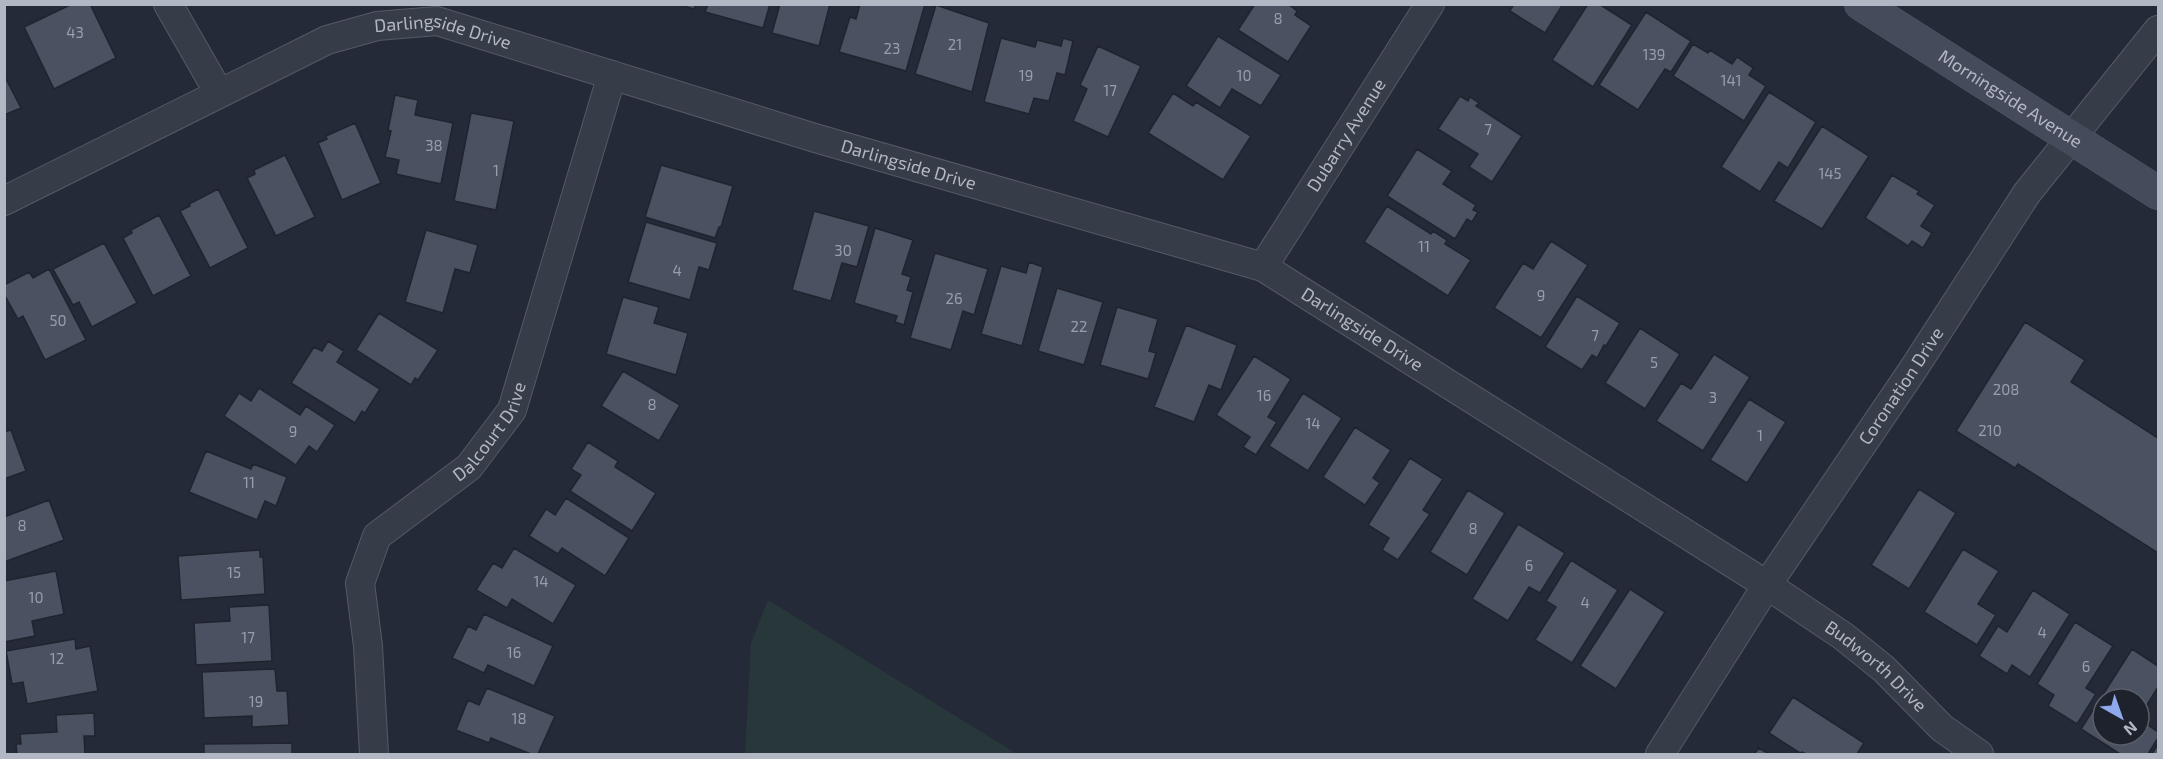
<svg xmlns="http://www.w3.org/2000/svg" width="2163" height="759" font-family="'Exo 2',sans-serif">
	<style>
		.green { fill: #27373a }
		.building { fill: #4a5161; stroke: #1f242f; stroke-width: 1.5 }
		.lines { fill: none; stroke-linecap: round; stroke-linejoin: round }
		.minor-casing { stroke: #555a66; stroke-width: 30 }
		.secondary-casing { stroke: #555a66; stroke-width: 34 }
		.minor { stroke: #373d48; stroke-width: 28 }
		.secondary { stroke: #464b5b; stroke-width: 33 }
		.labels { text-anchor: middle; stroke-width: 4.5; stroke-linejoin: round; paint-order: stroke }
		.number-label { font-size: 15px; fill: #989eab }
		.street-label { font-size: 18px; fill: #b2b7c4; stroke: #1d222d }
	</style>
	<rect width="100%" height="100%" fill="#242a38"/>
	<path class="green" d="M768,600l249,154h-272l6,-111z"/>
	<path class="building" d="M72,4h18l26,54 -62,31 -30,-62z
		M677,4h19l-2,5z
		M708,4h62l-7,24 -58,-16z
		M780,4h50l-11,42 -47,-13z
		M860,4h65l-19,67 -67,-19 11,-35 6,2z
		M1255,4h33l9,7 -2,4 16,11 -23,36 -50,-32z
		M1514,4h49l-18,29 -35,-22z
		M1588,4h11l33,21 -39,62 -41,-27z
		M936,5l53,18 -17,69 -57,-18z
		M1646,12l45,29 -20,31 -6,-3 -27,41 -39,-25z
		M1218,36l63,39 -20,31 -29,-17 -12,19 -34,-22z
		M1001,38l34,9 2,-7 24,6 2,-8 10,3 -8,34 -8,-2 -8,28 -15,-3 -5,16 -45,-12z
		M1693,44l15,9 2,-3 22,14 5,-7 16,11 -4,7 17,11 -22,35 -71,-45z
		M1098,46l43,20 -33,71 -35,-16 14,-32 -7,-4z
		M4,75l17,33 -17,7z
		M1769,92l47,30 -28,46 -9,-6 -19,30 -39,-25z
		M1173,93l20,13 3,-4 55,34 -28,44 -75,-47z
		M395,95l23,5 -3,15 38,8 -12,61 -45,-10 3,-14 -14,-3 6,-26 -3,-1z
		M1460,96l8,5 2,-4 9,6 -3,3 46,30 -30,46 -23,-15 9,-13 -40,-25z
		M471,113l43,8 -18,89 -42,-9z
		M355,123l26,60 -39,17 -24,-57 9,-4 -1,-3z
		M1822,126l47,30 -47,73 -48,-28z
		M1417,149l35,22 -9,13 33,21 -3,5 5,2 -6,10 -5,-3 -12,20 -68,-43z
		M285,155l30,62 -39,19 -29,-58 8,-4 -1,-4z
		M661,165l72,21 -12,41h-2l-4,11 -70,-21z
		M1892,175l27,16 -2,3 18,11 -14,21 11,7 -9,15 -11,-7 -4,5 -43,-28z
		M218,189l30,59 -38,20 -30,-57 10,-5 -1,-2z
		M1387,206l44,28 2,-3 14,9 -2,4 26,16 -23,36 -84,-54z
		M814,211l55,15 -12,41 -15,-4 -11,38 -39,-11z
		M159,215l32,61 -38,20 -30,-58 9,-5 -1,-3z
		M646,222l71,21 -8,27 -10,-3 -9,33 -62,-18z
		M875,228l38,12 -11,34 9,3 -4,13 6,2 -9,33 -9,-3 2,-6 -43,-13z
		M426,230l52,15 -8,28 -15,-4 -12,44 -38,-11z
		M1551,241l37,24 -47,73 -47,-30 29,-45 10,6z
		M104,243l33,60 -45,24 -13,-25 -6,3 -20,-36z
		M935,253l53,16 -14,46 -11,-4 -12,39 -41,-12z
		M1029,262l14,5 -21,79 -41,-12 20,-68 25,7z
		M49,269l37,71 -41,20 -22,-44 -5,3 -14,-25v-9l25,-13 4,6z
		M1057,288l46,14 -19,63 -46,-14z
		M1577,296l43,27 -14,23 -2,-1 -7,13 -5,-3 -10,15 -37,-23z
		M623,297l36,10 -5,16 34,10 -12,42 -70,-21z
		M1117,307l41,12 -9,32 7,2 -8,26 -48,-14z
		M379,313l59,37 -20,30 -3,-2 -4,7 -55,-35z
		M2025,322l60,38 -14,22 87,56v115l-140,-89 -3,4 -59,-37z
		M1186,325l51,20 -16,45 -12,-5 -15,37 -40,-15z
		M1640,328l40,26 -35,55 -40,-26z
		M328,341l16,10 -7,11 43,27 -15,24 -3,-2 -7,12 -64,-40 23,-36 8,4z
		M1714,354l36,23 -47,74 -47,-30 25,-38 10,6z
		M1254,356l37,23 -23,38 9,5 -21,33 -13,-8 7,-10 -34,-22z
		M623,371l57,34 -21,36 -58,-35z
		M259,388l41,27 6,-9 29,19 -18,27 -8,-6 -13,19 -72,-49 15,-23 12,8z
		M1303,393l39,25 -34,53 -39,-25z
		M1749,399l37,23 -39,61 -37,-23z
		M1355,427l36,23 -18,28 7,5 -15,22 -42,-28z
		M11,430l15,41 -22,8v-47z
		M588,442l30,19 -3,6 41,26 -24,38 -62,-40 11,-16 -10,-6z
		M206,451l45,18 2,-5 34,13 -11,29 -11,-5 -8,19 -68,-28z
		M1410,458l33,21 -20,31 7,4 -32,46 -16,-10 7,-12 -21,-13z
		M1919,489l37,24 -47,76 -38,-24z
		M1468,490l37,23 -38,62 -37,-23z
		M566,498l63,40 -24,38 -43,-28 -4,6 -29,-18 17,-27 9,6z
		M49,500l15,40 -60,22v-45z
		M1518,524l47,29 -25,40 -11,-6 -21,34 -36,-22z
		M514,548l62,37 -23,39 -41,-25 -5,9 -31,-18 17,-27 9,5z
		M1963,549l36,22 -21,33 18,11 -19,30 -53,-33z
		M260,550v7h3l2,37 -84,6 -3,-44z
		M1571,560l47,30 -46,73 -37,-23 21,-33 -10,-6z
		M56,571l8,43 -32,7 3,15 -31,6v-61z
		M1630,589l35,23 -49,77 -36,-23z
		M2033,590l37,24 -40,63 -18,-12 -5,9 -28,-18 19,-30 9,6z
		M269,605l3,56 -76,4 -2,-42 36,-2 -1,-14z
		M484,614l69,32 -19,40 -46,-21 -4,8 -32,-15 16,-32 8,4z
		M2075,622l38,24 -27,42 10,6 -19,30 -29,-18 6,-11 -17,-11z
		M75,639l1,10 14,-3 8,45 -71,13 -4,-22 -11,2 -6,-33z
		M2132,649l26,17v21l-19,31v-19h-36v36h36v-16l19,13v6l-10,16h-28l-39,-25z
		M275,669l2,22h10l2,34 -37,2v-11l-48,2 -2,-46z
		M487,688l68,28 -17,38h-7l-40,-16 -2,5 -33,-13 12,-30 11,5z
		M1793,697l71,46 -7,11h-51l-4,-2 -2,1 -31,-20z
		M94,713l1,23h-11l1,18h-68l-1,-10h5l-1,-10 37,-2 -1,-17z
		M292,743v11h-88v-10z
		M2158,744v10h-6z
		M1759,748l10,6h-15z"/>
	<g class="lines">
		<defs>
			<g id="minor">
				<path d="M168,4l51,89"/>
				<path id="s1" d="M4,201l323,-161 50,-14 60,-5 378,117 448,129 504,318 76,51 41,33 58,59 37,26"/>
				<path id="s2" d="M1263,267l167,-263"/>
				<path id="s3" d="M374,754l-6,-108 -8,-63 17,-47 92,-69 43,-57 100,-335"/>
				<path id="s4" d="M1660,754l107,-169 147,-217 113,-175 131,-163"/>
			</g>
			<g id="secondary">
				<path id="s5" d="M1861,4l297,189"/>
			</g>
		</defs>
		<use href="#minor" class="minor-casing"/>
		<use href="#secondary" class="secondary-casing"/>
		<use href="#minor" class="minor"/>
		<use href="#secondary" class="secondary"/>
	</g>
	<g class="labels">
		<g class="number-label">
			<text x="1278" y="24">8</text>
			<text x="75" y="38">43</text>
			<text x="955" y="50">21</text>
			<text x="892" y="54">23</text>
			<text x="1654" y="60">139</text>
			<text x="1026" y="81">19</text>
			<text x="1244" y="81">10</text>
			<text x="1731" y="86">141</text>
			<text x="1110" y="96">17</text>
			<text x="1488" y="135">7</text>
			<text x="434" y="151">38</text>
			<text x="496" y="176">1</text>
			<text x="1830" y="179">145</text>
			<text x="1424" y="252">11</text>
			<text x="843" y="256">30</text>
			<text x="677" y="276">4</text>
			<text x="1541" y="301">9</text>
			<text x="954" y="304">26</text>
			<text x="58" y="326">50</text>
			<text x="1079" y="332">22</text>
			<text x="1595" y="341">7</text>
			<text x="1654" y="368">5</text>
			<text x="2006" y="395">208</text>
			<text x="1264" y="401">16</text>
			<text x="1713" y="403">3</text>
			<text x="652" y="410">8</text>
			<text x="1313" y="429">14</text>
			<text x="1990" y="436">210</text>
			<text x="293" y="437">9</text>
			<text x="1760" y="441">1</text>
			<text x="249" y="488">11</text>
			<text x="22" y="531">8</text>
			<text x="1473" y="534">8</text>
			<text x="1529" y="571">6</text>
			<text x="234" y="578">15</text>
			<text x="541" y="587">14</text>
			<text x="36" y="603">10</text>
			<text x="1585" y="608">4</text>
			<text x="2042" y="638">4</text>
			<text x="248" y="643">17</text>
			<text x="514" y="658">16</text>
			<text x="57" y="664">12</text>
			<text x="2086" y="672">6</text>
			<text x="256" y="707">19</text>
			<text x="519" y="724">18</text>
		</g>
		<g class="street-label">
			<text dy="6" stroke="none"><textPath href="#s1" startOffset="480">Darlingside Drive</textPath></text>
			<text dy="6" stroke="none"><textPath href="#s5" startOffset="177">Morningside Avenue</textPath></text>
			<text dy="6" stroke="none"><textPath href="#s2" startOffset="156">Dubarry Avenue</textPath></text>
			<text dy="6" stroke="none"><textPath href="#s1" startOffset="966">Darlingside Drive</textPath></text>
			<text dy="6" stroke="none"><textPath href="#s1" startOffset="1452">Darlingside Drive</textPath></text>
			<text dy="6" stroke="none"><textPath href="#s4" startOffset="440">Coronation Drive</textPath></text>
			<text dy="6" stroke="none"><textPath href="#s3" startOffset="378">Dalcourt Drive</textPath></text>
			<text dy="6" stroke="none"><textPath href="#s1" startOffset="2067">Budworth Drive</textPath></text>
		</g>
	</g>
	<rect width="2163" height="759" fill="none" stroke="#b2b7c4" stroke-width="12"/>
	<g transform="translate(2121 717) rotate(140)"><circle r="28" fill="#1d222d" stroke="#595e69" stroke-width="1.5"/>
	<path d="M0-4.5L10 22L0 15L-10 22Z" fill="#8faaec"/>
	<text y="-9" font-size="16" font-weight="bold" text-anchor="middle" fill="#b2b7c4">N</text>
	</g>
</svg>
